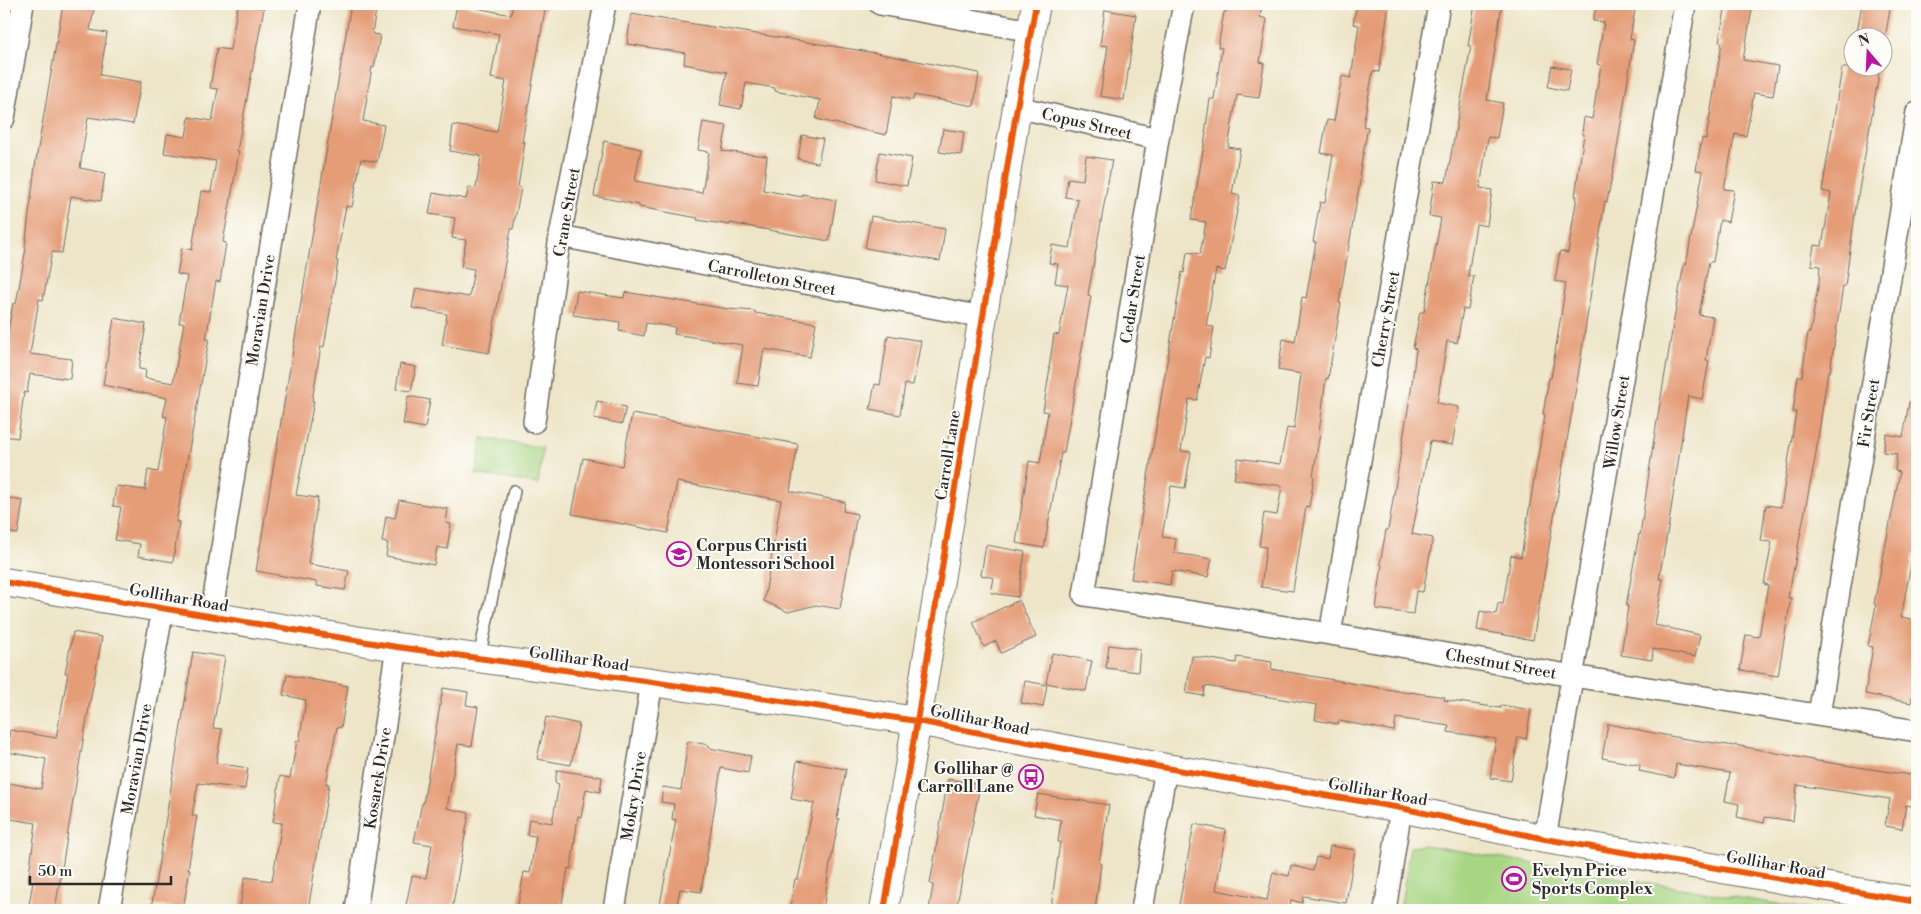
<svg xmlns="http://www.w3.org/2000/svg" width="1921" height="914" font-family="'Libre Bodoni',serif">
	<style>
		.green { fill: #a7d582; stroke: #698056 }
		.building { fill: #e59d78 }
		.lines { fill: none; stroke-linecap: round; stroke-linejoin: round }
		.lane-casing { stroke: #6f6c62; stroke-width: 14 }
		.street-casing { stroke: #6f6c62; stroke-width: 24 }
		.secondary-casing { stroke: #6f6c62; stroke-width: 30 }
		.lane { stroke: #fff; stroke-width: 11 }
		.street { stroke: #fff; stroke-width: 21 }
		.secondary { stroke: #fff; stroke-width: 28 }
		.cycleway-casing { stroke: #fdfcf7; stroke-width: 9 }
		.cycleway { stroke: #e8590c; stroke-width: 6 }
		.labels { text-anchor: middle; stroke-width: 4; stroke-linejoin: round; paint-order: stroke }
		.street-label { font-size: 16px; fill: #2b2b2b; stroke: #fdfcf7 }
		.poi-label { font-size: 16px; font-weight: bold; fill: #2b2b2b; stroke: #fdfcf7; text-anchor: start }
	</style>
	<rect width="100%" height="100%" fill="#fdfcf7"/>
	<filter id="ink" filterUnits="userSpaceOnUse"><feTurbulence type="fractalNoise" baseFrequency=".02" numOctaves="2"/><feDisplacementMap in="SourceGraphic" scale="10" xChannelSelector="R" yChannelSelector="G"/><feConvolveMatrix kernelMatrix="1 2 1 2 8 2 1 2 1" color-interpolation-filters="sRGB"/></filter>
	<filter id="wash" filterUnits="userSpaceOnUse"><feTurbulence type="fractalNoise" baseFrequency=".0096" numOctaves="4" result="noise"/><feDisplacementMap in="SourceGraphic" scale="20" xChannelSelector="R" yChannelSelector="G"/><feGaussianBlur stdDeviation="1.12" result="paint"/><feColorMatrix in="noise" values="0 0 0 0 0 0 0 0 0 0 0 0 0 0 0 0 0 1.4 0 .05"/><feComposite in="paint" operator="in"/></filter>
	<g filter="url(#wash)">
		<rect width="100%" height="100%" fill="#eee5c8"/>
		<path class="green" d="M482,438l61,10 -5,36 -62,-10z
			M1425,845l387,65h-412l10,-63z"/>
		<g id="blocks">
			<path class="building" d="M63,4h32l-5,26 17,3 -7,42 41,7 -8,42 -45,-7 -8,51 25,5 -4,28 -30,-5 -9,57 -10,-1 -9,48 -4,-1 -9,55 42,5 -2,20 -40,-5 -3,19 -3,-1 -6,46 -14,-2v-81l9,-52 3,1 10,-56 -1,-1 10,-81z
				M238,4l26,4 -27,143h2l-6,36 -10,55 3,1 -6,39 -4,-1 -10,58h3l-33,183h3l-6,40 -35,-6 2,-12 -25,-4 6,-33 -8,-1 3,-20 29,4 3,-20 10,2 9,-55 -4,-1 4,-18 -64,-13 11,-67 32,6 -7,45 7,1 -1,8 28,5 11,-60h-5l8,-47 -10,-2 5,-26 10,2 9,-59 10,1 5,-31 -52,-8 3,-19 19,3 3,-20 23,4 6,-32 -8,-1 7,-40 13,2z
				M351,4h26l-5,30 8,1 -6,33 -2,-1 -9,54 21,4 -7,37 -16,-3 -9,48 -6,-1 -10,55h2l-6,39 -8,47 -3,-1 -9,55h2l-18,94 22,3 -10,66 41,7 -4,19 -28,-4v-4l-61,-11z
				M457,4l54,11 2,-11h33l-24,138h3l-7,45 3,1 -8,41h-2l-22,124 -47,-8 5,-31 -35,-6 4,-20 53,9 5,-28 -13,-2 5,-27 -14,-2 3,-20 -26,-4 4,-21 33,6 3,-12 7,1 5,-32 -31,-5 3,-26 44,7 9,-51 -15,-3 8,-44 -46,-8z
				M1228,4h34l-2,13 7,2 -7,43 4,1 -5,35 -22,-3 -9,52 12,2 -8,45 8,2 -15,75 -9,-2 -10,57 8,1 -5,31 -4,-1 -8,43 -8,-1 -8,52 10,1 -6,36 -14,-2 -9,51 14,2 -2,14 38,6 -4,18 -36,-6 -2,14 -39,-6 51,-307 2,1 3,-21 13,2 6,-32 -15,-2 15,-87h-1l5,-34h4l8,-51 -4,-1 6,-35h2z
				M1357,4h32l-10,68 -6,-1 -10,55 5,1 -9,49h2l-22,127h2l-13,76 -2,-1 -7,55h1l-7,43 1,1 -5,30 -3,-1 -13,85 -32,-4 5,-40 -7,-1 5,-33 13,2 5,-29 -48,-7 4,-21 42,6 7,-36 7,1 7,-55 -23,-4 5,-31 12,3 7,-45 4,1 10,-56h-3l7,-40 5,1 8,-48 -12,-2 6,-33 7,1 8,-45 9,2 8,-53 -6,-1z
				M1475,4h27l-15,96 16,3 -6,35 -9,-1 -8,51 12,2 -5,36 -11,-2 -8,52h6l-6,34 -5,-1 -6,34 -10,-2 -10,62 22,4 -7,38 -22,-4 -18,93 21,4 -10,54 -7,-1 -3,23 -37,-5 6,-44 -2,-1 6,-34h2l23,-139 5,-42 -3,-1 7,-36h4l17,-94 -12,-2 5,-35 12,1 25,-136h-3z
				M1609,4h27l-6,35 4,1 -18,115 -9,47 -2,-1 -28,181 -44,258 -56,-10 3,-19 16,3 2,-11 5,1 8,-49 10,2 24,-142 -2,-1 6,-36h2l15,-95 -11,-2 5,-30 8,2 9,-57h-2l9,-62 -2,-1 2,-16 8,2 9,-54 -4,-1 7,-42 -11,-1 3,-15 13,1z
				M1726,4h27l-10,56 35,6 -5,30 -19,-3 -8,43 -11,-2 -11,55 10,1 -6,32 -8,-2 -7,42h-4l-10,53 14,2 -7,43 3,1 -7,38 -14,-3 -19,127 -10,56h4l-8,46 45,10 -5,22 -42,-8 -1,11 -31,-5 7,-49h-2l13,-72 1,1 13,-90 24,-143 7,-38 2,1 17,-94 -7,-1 6,-32 4,1 9,-53 7,-44h-3z
				M1862,4h29l-6,34h-29z
				M1105,10l31,5 -12,85 -24,-4 8,-50 -8,-1z
				M631,14l245,39 103,20 -5,33 -60,-11 -1,5 -20,-4 -7,39 -70,-16 4,-19 -45,-9v-3l-29,-5 -5,26 -21,-4 7,-33 -43,-8 1,-11 -58,-9z
				M1552,66l19,3 -4,22 -19,-4z
				M1842,68h38l-24,139 -11,79h-2l-13,86 -2,-1 -13,88 -27,139h3l-13,78 -38,-6 6,-35 13,2 9,-52 -4,-1 8,-42 -11,-1 5,-36 15,2 15,-95h-3l5,-36h4l6,-44 2,1 9,-52 1,-15 -9,-1 3,-20 8,1 9,-53 -9,-2z
				M703,122l24,4 -5,25 45,5 -4,34 39,7v-3l34,6 -7,41 -99,-18v2l-33,-5 1,-2 -59,-11v-2l-45,-9 10,-55 37,8 -6,32 67,12 7,-41 -11,-2z
				M943,129l21,3 -3,23 -22,-3z
				M802,135l21,4 -5,24 -20,-4z
				M880,152l32,6 -5,28 -32,-6z
				M1086,156l26,4 -24,135 3,1 -27,157h-3l-17,95 -28,-5 13,-82 11,2 8,-51 -5,-1 7,-43h-1l5,-34 5,1 9,-50 -13,-2 3,-19 -9,-1 3,-18 18,3 8,-49 -13,-2 3,-19 15,2z
				M871,216l74,13 -5,32 -75,-13z
				M577,291l47,7 1,-6 103,17 27,2v2l61,10 -6,34 -46,-8 -6,37 -21,-3 6,-38 -69,-11 1,-7 -29,-4 -2,13 -25,-5 1,-9 -47,-7z
				M888,335l33,6 -8,44 -8,-1 -5,31 -30,-6 5,-25 5,1z
				M400,364l16,3 -5,24 -15,-2z
				M408,396l22,4 -5,28 -22,-4z
				M597,401l29,6 -4,17 -28,-6z
				M1909,402l8,1v152l-4,-1 -12,63 16,3v21l-4,21 4,1v6l-6,34 -46,-9 8,-47 -5,-1 8,-41 -2,-1 26,-132 -5,-1 2,-17 -14,-2 3,-18 17,3z
				M632,414l166,30 -8,47 55,11 -2,9 14,3 -17,95 -24,-4 -28,7 -24,-11 17,-101 -104,-18 -9,51 -96,-19 11,-56 39,8z
				M4,497l19,4 -5,33 -14,-2z
				M399,500l49,9 -2,14 5,1 -4,25 -10,-2 -3,18 -48,-9 2,-13 -6,-1 4,-26 9,2z
				M986,545l39,7 -7,45 -27,-4 3,-15 -13,-3z
				M1019,600l17,37 -35,16 -5,-12 -12,6 -11,-25z
				M73,632l29,5 -18,98 -29,175h-27l5,-28 -5,-1 8,-58 -32,-5v-36l37,7 5,-30 -39,-7 3,-22 46,8 12,-65h-3z
				M1109,645l31,4 -2,23 -32,-4z
				M193,652l32,5 -12,71 9,1 -6,34 32,5 -3,21 -47,-6 -6,33h5l-9,53h2l-7,40 -31,-5z
				M1052,653l40,8 -6,30 -40,-8z
				M1192,656l44,7 1,-6 35,5 -1,7 138,24v-1l36,5 -1,3 57,8v-3l30,5 -5,29 -8,-2 -7,44 -21,-3 6,-39 -48,-7 1,-6 -53,-8 -2,13 -55,-10 -1,3 -23,-4 2,-15 -112,-19 -1,10 -18,-3z
				M287,675l61,11 -7,42 -4,-1 -11,57h3l-21,126h-51l-17,-3 5,-30 27,4 10,-58 -9,-1 7,-46 10,2 7,-37 2,1 7,-42 -23,-5z
				M1025,681l22,4 -4,22 -22,-4z
				M443,688l25,4 -2,13 12,2 -6,39 -14,-2 -11,64 22,5 -17,97h-47l7,-34 14,2 6,-33 -18,-3 8,-39 1,1z
				M546,717l33,7 -8,41 -34,-6z
				M1608,724l72,14 55,8v-1l83,16 99,15v31l-11,-2 -4,24 -17,-3 5,-27 -93,-14 -4,36 -28,-4 -1,6 -27,-6 2,-13 -14,-3 5,-28 -54,-9 -2,14 -35,-7 1,-6 -38,-7z
				M688,741l21,4v3l42,8 -3,17 -27,-5 -20,124 -21,-3 -4,21h-17l17,-90 -4,-1 2,-15 -13,-2 2,-15 18,3z
				M797,761l49,8 -9,49 2,1 -10,51 -6,40h-16l-17,-3 5,-28h3l16,-76 -23,-4z
				M557,770l45,7 -2,15 -14,-3 -5,28 -3,-1 -7,53 -3,-1 -7,42h-44l7,-38 6,1 6,-37 -9,-1 2,-16 23,4 7,-39 -4,-1z
				M948,779l32,6 -24,125h-27l4,-25 -3,-1z
				M1038,794l71,11 -10,58 2,1 -6,46h-21l-23,-3 9,-65h-2l3,-22 -27,-5z
				M1194,824l32,6 -10,60 51,10 6,-28 16,4 2,-11 22,6 3,-14 12,2 2,-13 25,4 -9,53 -43,-7 -1,7 -11,-3 -2,10h-111z"/>
		</g>
	</g>
	<g filter="url(#ink)">
		<use href="#blocks" fill-opacity="0" stroke="#6f6c62" stroke-width="1"/>
		<g class="lines">
			<defs>
				<path id="lane" d="M479,658l35,-167"/>
				<path id="street" d="M880,4l152,27
					M1184,4l-26,135 -74,456 246,39 243,42 344,55
					M1017,107l141,32
					M4,118l19,-114
					M560,236l423,81
					M534,422l26,-186 45,-232
					M211,616l99,-612
					M1330,634l109,-630
					M1819,715l98,-603
					M1545,839l140,-835
					M109,910l54,-302
					M356,910l41,-263
					M614,910l38,-228
					M1142,910l24,-142
					M1385,910l16,-102"/>
				<path id="secondary" d="M4,582l393,65 255,35 265,39 249,47 235,40 144,31 372,63
					M884,910l33,-189 100,-614 19,-103"/>
			</defs>
			<use href="#lane" class="lane-casing"/>
			<use href="#street" class="street-casing"/>
			<use href="#secondary" class="secondary-casing"/>
			<use href="#lane" class="lane"/>
			<use href="#street" class="street"/>
			<use href="#secondary" class="secondary"/>
			<defs>
				<path id="cycleway" d="M4,582l393,65 255,35 265,39 249,47 235,40 144,31 372,63
					M884,910l33,-189 100,-614 19,-103"/>
			</defs>
			<use href="#cycleway" class="cycleway-casing"/>
			<use href="#cycleway" class="cycleway"/>
		</g>
	</g>
	<defs>
		<symbol id="school-ring" viewBox="-11 -11 22 22"><circle r="9.5" fill="#fdfcf7" stroke="#b5179e" stroke-width="1.5"/><path d="M0-5L7-2L0 1L-7-2ZM-4 1L0 2.5L4 1V4Q0 6-4 4Z" fill="#b5179e"/></symbol>
		<symbol id="bus-ring" viewBox="-11 -11 22 22"><circle r="9.5" fill="#fdfcf7" stroke="#b5179e" stroke-width="1.5"/><path d="M-5-6H5V4H4V6H2V4H-2V6H-4V4H-5ZM-3.5-4V0h7V-4ZM-3.5 1.2v1.5H-2V1.2ZM2 1.2v1.5H3.5V1.2Z" fill="#b5179e"/></symbol>
		<symbol id="stadium-ring" viewBox="-11 -11 22 22"><circle r="9.5" fill="#fdfcf7" stroke="#b5179e" stroke-width="1.5"/><path d="M0-5a6.5 5 0 1 0 0 10a6.5 5 0 1 0 0-10ZM-3.5-1.8h7v3.6h-7Z" fill="#b5179e"/></symbol>
	</defs>
	<g fill-rule="evenodd">
		<use href="#school-ring" x="665" y="540" width="28" height="28"/>
		<use href="#bus-ring" x="1017" y="763" width="28" height="28"/>
		<use href="#stadium-ring" x="1500" y="865" width="28" height="28"/>
	</g>
	<g class="labels">
		<g class="street-label">
			<text transform="translate(1087 123) rotate(13)" y="6">Copus Street</text>
			<text transform="translate(566 212) rotate(-80)" y="6">Crane Street</text>
			<text transform="translate(772 277) rotate(11)" y="6">Carrolleton Street</text>
			<text transform="translate(1132 299) rotate(-81)" y="6">Cedar Street</text>
			<text transform="translate(260 310) rotate(-81)" y="6">Moravian Drive</text>
			<text transform="translate(1385 319) rotate(-80)" y="6">Cherry Street</text>
			<text transform="translate(1868 413) rotate(-81)" y="6">Fir Street</text>
			<text transform="translate(1616 422) rotate(-81)" y="6">Willow Street</text>
			<text transform="translate(947 455) rotate(-81)" y="6">Carroll Lane</text>
			<text transform="translate(179 597) rotate(10)" y="6">Gollihar Road</text>
			<text transform="translate(579 658) rotate(8)" y="6">Gollihar Road</text>
			<text transform="translate(1501 663) rotate(10)" y="6">Chestnut Street</text>
			<text transform="translate(980 719) rotate(11)" y="6">Gollihar Road</text>
			<text transform="translate(136 759) rotate(-80)" y="6">Moravian Drive</text>
			<text transform="translate(377 778) rotate(-81)" y="6">Kosarek Drive</text>
			<text transform="translate(1378 791) rotate(10)" y="6">Gollihar Road</text>
			<text transform="translate(633 796) rotate(-81)" y="6">Mokry Drive</text>
			<text transform="translate(1776 864) rotate(10)" y="6">Gollihar Road</text>
		</g>
		<g class="poi-label">
			<text x="696" y="551">Corpus Christi<tspan x="696" dy="18">Montessori School</tspan></text>
			<text x="1014" y="774" text-anchor="end">Gollihar @<tspan x="1014" dy="18">Carroll Lane</tspan></text>
			<text x="1532" y="876">Evelyn Price<tspan x="1532" dy="18">Sports Complex</tspan></text>
		</g>
	</g>
	<rect width="1921" height="914" fill="none" stroke="#fdfcf7" stroke-width="20"/>
	<g transform="translate(1868 52) rotate(341)"><circle r="24" fill="#fdfcf7" stroke="#a9a8a5"/>
	<path d="M0-4L9 19L0 12L-9 19Z" fill="#b5179e"/>
	<text y="-8" font-size="14" font-weight="bold" text-anchor="middle" fill="#2b2b2b">N</text>
	</g>
	<path d="M30 876v8h141v-8" fill="none" stroke="#2b2b2b" stroke-width="2.5"/>
	<text x="38" y="876" font-size="15" fill="#2b2b2b" stroke="#fdfcf7" stroke-width="4" paint-order="stroke">50 m</text>
</svg>
